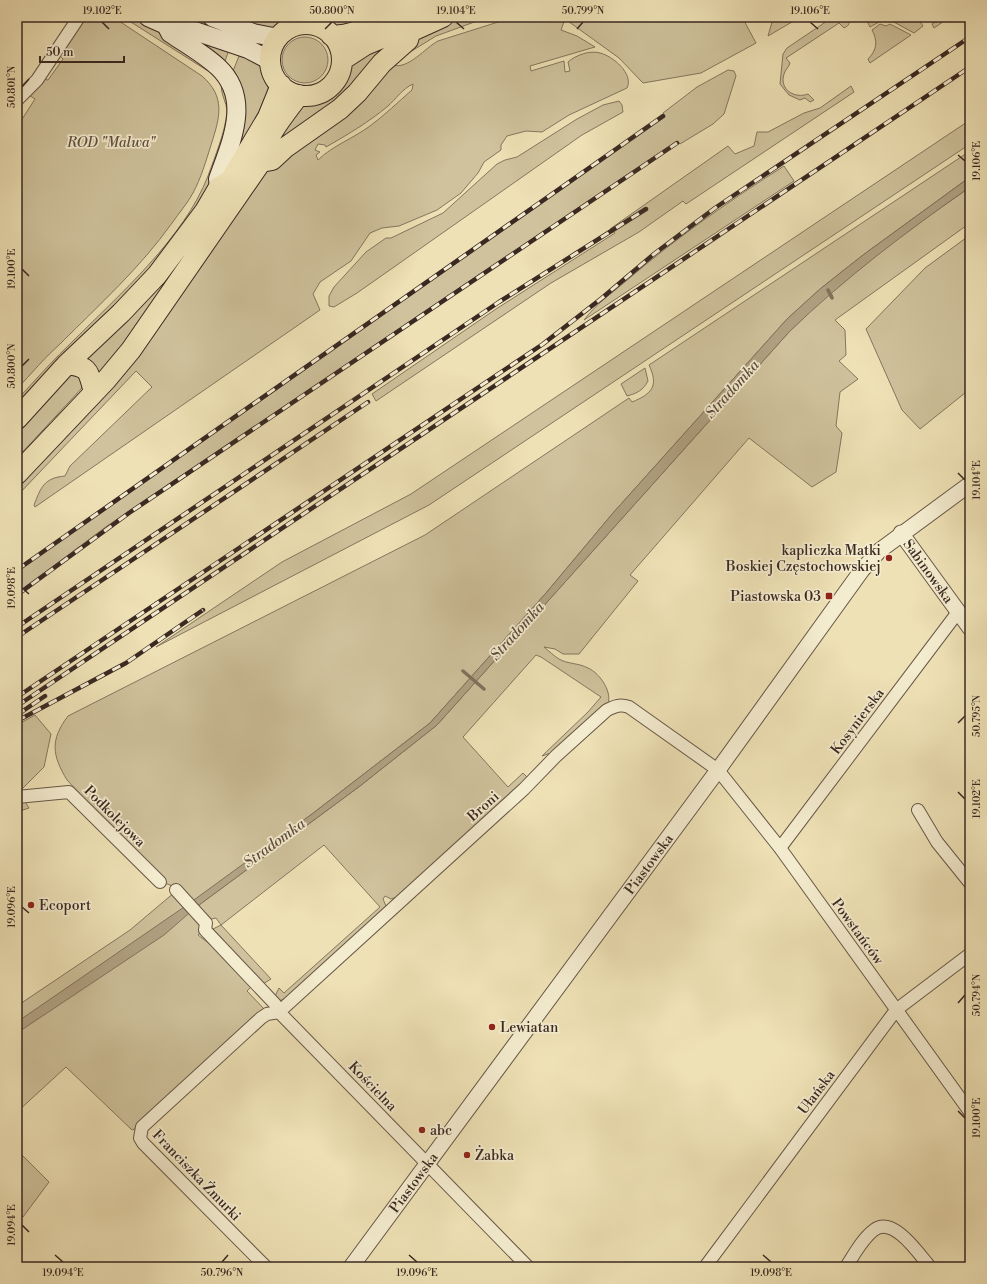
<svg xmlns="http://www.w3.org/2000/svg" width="987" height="1284" font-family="'Libre Bodoni',serif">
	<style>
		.green { fill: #cfc29c; stroke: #84765f; fill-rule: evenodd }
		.water { fill: #b1a283; stroke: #81725c }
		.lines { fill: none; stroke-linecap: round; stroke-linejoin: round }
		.stream { stroke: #81725c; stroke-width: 3.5 }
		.minor-casing { stroke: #675747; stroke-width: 14 }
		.tertiary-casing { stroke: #675747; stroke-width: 17 }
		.secondary-casing { stroke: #3a2922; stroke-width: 20 }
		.primary-casing { stroke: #3a2922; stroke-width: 22 }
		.minor { stroke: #f4eccf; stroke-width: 12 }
		.tertiary { stroke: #f4eccf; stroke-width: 15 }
		.secondary { stroke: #f4eccf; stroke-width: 18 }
		.primary { stroke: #eee1b5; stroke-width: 20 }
		.rail-casing { stroke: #3a2922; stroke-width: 4.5 }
		.rail { stroke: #f4eccf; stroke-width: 3; stroke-dasharray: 9; stroke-linecap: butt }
		.ticks { fill: none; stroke: #3a2922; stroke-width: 1.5 }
		.poi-dot { fill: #8f2418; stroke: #f4eccf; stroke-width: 1.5 }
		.labels { text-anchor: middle; stroke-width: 3.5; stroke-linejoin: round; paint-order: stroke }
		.park-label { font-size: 14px; font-style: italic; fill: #5f4f40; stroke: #f4eccf }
		.poi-label { font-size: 14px; fill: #3a2922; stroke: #f4eccf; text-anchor: start }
		.street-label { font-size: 14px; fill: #3a2922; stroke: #f4eccf }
		.water-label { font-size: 15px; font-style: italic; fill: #5e4d3f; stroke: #f4eccf }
		.neatline { fill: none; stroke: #3a2922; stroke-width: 1.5 }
		.ticks-label { font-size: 10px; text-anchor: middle; fill: #3a2922 }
	</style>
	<rect width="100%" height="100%" fill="#eee1b5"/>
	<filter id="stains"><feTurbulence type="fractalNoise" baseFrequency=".005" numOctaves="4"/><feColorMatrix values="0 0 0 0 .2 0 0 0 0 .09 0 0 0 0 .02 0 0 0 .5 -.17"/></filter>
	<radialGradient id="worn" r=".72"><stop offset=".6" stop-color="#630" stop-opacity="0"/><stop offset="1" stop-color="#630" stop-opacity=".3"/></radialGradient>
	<path class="green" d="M84,17h29l89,59c24,21 18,41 9,69 -5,16 -10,33 -18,48 -6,11 -14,20 -21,30 -32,45 -72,81 -111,120 -16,14 -30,31 -44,46v-262l18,-28 -6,-4 14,-16 5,1 15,-21 -3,-3z
		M123,17c30,0 67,38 91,55l-6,-1z
		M168,17h28l21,7 -4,9z
		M262,17h109l1,3 -42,7 -14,-6 -12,-1 -33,9 -19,-4z
		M466,17h22l-52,19 -26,16 -6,-5 35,-20z
		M514,17h228l14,26 -55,30 -58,10 -24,-25 -54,-39 -4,11 16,6 18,11 -65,19 1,5 33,-10 1,11 5,-1 -2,-9c8,-7 22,-12 32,-9 13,3 34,21 27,35l-58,27 -27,17 -16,-1 -19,5 -6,9v5l-17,12 -6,11 -17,20 -24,17 -38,16 -17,2 -12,5 -19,28 -31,21 -7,12 7,16 -285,197 -1,-2c7,-18 10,-27 31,-29l5,-10 82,-79 -16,-16 -119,125v-12l243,-308 133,-111c15,5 33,-18 45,-24zM413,84l-1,6c-14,12 -27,25 -42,36 -16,12 -38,20 -52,34l-2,-5 4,-3 -5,-2 3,-6 7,1 1,2c21,-12 43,-25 62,-41 8,-7 14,-17 25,-22z
		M833,17h16c2,5 0,9 -5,11l-5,-5 -53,35 4,5c-1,4 -5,7 -6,11 -5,16 11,25 24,20l6,6 -4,2 -5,-4 -5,2 -11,-5 -9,-11 3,-30 4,-6z
		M865,17h14v5l-9,5z
		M892,17h25l6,9 -9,7 -22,-12z
		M942,17h8l-16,11 -2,-4z
		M779,19h18l-29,17 4,-14z
		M880,24l6,2 4,-2 21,11 -41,28 -2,-4c9,-9 10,-18 4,-29z
		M173,27l57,20 -6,17z
		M282 60a23 23 0 1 1 46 0a23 23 0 1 1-46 0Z
		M381,43l5,10 -31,37 -84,64 15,-35 18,-15 27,-12 8,-9 9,-17z
		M241,51c20,15 29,19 27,46l-31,65 -7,-87 3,-4z
		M728,70l6,1 2,5 -12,38 -11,10 -33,20 -3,-3 -570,385 -90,67v-21l8,-6 640,-449 -2,-4 34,-26z
		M222,83l10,18 -18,80 -36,58 -161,171v-10c19,-21 37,-41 57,-60 46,-46 110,-102 134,-164 7,-20 17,-43 19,-64 0,-10 -8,-20 -5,-29z
		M851,86l3,6 -168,112 -3,-3 -44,31 -88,51 -175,118 -4,-7 124,-85 119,-76 -5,-4 118,-83 7,8 19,-8 3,-14h11l36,-19 16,-5z
		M619,101l3,4 1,7 -41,23 -225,158 -23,14 -5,-1v-10l5,-9 32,-35 20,-14h5l52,-25 54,-49 8,-4 12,-3 60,-38 26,-14z
		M970,120v24l-541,361 -273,142 126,-85 129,-68z
		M970,151v26l-107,78 -43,34 -33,30 -174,194 -67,80 -116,130 -118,91 -121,89 -13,-15 -16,-6 -95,-102c-15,-25 -17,-40 1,-64l357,-181 204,-137 3,4c20,-8 27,-16 17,-37z
		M784,166l10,15 -210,139c11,-15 28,-27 42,-39 50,-43 103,-80 158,-115z
		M247,172l-93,136 -55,66 -15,-14 148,-176z
		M969,188l1,35 -135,97 10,10 1,25 -7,6 19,18 -18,13 -4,34 6,7 -6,39 -24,15 -63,-49 -119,137 8,6 -59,73h-16l-8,-5 -11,-2c5,4 10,9 15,12 8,5 20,4 29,9 12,5 26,26 19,38l-50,45 -15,5 46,-44 13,-15 -60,-40 -5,-2 -73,82 45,50 15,-14 4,4 -5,10 -125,110 -6,2 -6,-3 -2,3 3,7 -2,3 -97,89 -8,3 -4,-5 4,-8 5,5 96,-86 -56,-62 -103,80 50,54 -8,5 -50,-55 8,-4 -5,-7 -9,2 -12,-12 165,-122 77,-61 352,-393 39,-38 3,4 2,-1 -2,-5 69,-56z
		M970,235v154l-50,40 -18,-19 -36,-81 59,-61z
		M645,368l3,13c-5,9 -10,12 -21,15l-6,-12z
		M77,373l6,13 -2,3 -64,69v-31l48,-52z
		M35,715l16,19 -7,33 -27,27v-69z
		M17,799l7,1 5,8 -12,4z
		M175,892l27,29 -1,11 -3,3 17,13 37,38 -5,5 19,20 -129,117 -5,2 -66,-63 -49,45v-106l113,-76z
		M17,1150l32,32 -26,35 -6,-5z"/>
	<path class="water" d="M970,177v10c-64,45 -124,90 -181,145l-352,393 -77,61 -165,122 -31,27 -147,98v-11l170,-117 125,-91 118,-91 116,-130 67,-80 174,-194 33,-30 43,-34z"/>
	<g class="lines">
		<path class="stream" d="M828,290l4,8
			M463,671l21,18"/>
		<defs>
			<path id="minor" d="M17,100l20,-20 42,-63
				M17,797l52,-5 91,90
				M918,810l19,32 33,41
				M780,848l178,-236
				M176,890l30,33 -1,7 70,74 4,8 249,255
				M279,1012l245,-223 32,-33 51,-46c8,-4 13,-6 22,-3l89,63 62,78 190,264
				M266,1267l-123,-124 -3,-5 2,-11 119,-109 6,-4 12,-2
				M705,1267l191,-257 74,-56
				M846,1267c8,-12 16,-28 28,-37 19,-15 45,24 56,37"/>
			<g id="tertiary">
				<path id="s1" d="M901,533l69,95"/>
				<path id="s2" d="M351,1267l367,-497 144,-200 17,-19 91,-67"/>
			</g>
			<path id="secondary" d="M148,17l18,8 8,-1 74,25 23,12
				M212,17l41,16 25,5
				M166,25l4,8c16,11 34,21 48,34 34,32 13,75 0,112l1,8"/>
			<path id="primary" d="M270 60a36 36 0 1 1 72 0a36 36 0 1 1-72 0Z
				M331,35c19,3 41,-11 58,-18
				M342,60l23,-15 36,-15 9,2 33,-15
				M261,162l11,-2 14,-13 54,-38 17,-16 25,-30 26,-23 2,-8
				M67,364c23,3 21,7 27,28
				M17,419l50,-55 54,-51 36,-38 48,-64 14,-24 10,-5 5,-8 34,-57 13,-32
				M17,474l89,-94 25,-30 130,-188c3,-24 24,-48 38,-67"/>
		</defs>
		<use href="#minor" class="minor-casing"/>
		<use href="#tertiary" class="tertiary-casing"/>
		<use href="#secondary" class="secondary-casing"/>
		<use href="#primary" class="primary-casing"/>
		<use href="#minor" class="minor"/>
		<use href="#tertiary" class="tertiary"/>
		<use href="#secondary" class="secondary"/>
		<use href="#primary" class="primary"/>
		<defs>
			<path id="rail" d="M17,570l646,-454
				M17,595l112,-82 548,-370
				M17,627l482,-325 147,-93
				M17,637l351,-235
				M17,697l526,-353 59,-46 52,-44 61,-46 255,-171
				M17,706l953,-639
				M17,715l28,-19
				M17,721l109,-58 77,-53"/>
		</defs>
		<use href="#rail" class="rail-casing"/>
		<use href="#rail" class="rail"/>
	</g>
	<path class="ticks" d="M102,22l7,7M456,22l8,7M810,22l8,7M325,29l7,-7M577,29l6,-7M22,87l7,-8M958,155l7,6M22,269l7,7M22,366l7,-7M958,473l7,7M22,588l7,6M958,723l7,-7M958,792l7,7M22,907l7,6M958,1003l7,-8M958,1111l7,7M22,1225l7,7M55,1255l8,7M409,1255l8,7M763,1255l8,7M222,1262l6,-7"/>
	<g class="poi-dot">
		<circle cx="889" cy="558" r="4"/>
		<rect x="825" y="592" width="8" height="8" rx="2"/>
		<circle cx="31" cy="905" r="4"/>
		<circle cx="492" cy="1027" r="4"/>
		<circle cx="422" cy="1130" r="4"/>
		<circle cx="467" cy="1155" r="4"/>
	</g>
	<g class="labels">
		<g class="park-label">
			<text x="111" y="147">ROD "Malwa"</text>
		</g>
		<g class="poi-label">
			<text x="881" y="555" text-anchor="end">kapliczka Matki<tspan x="881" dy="16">Boskiej Częstochowskiej</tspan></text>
			<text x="821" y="601" text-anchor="end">Piastowska 03</text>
			<text x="39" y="910">Ecoport</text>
			<text x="500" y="1032">Lewiatan</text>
			<text x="430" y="1135">abc</text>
			<text x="475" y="1160">Żabka</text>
		</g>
		<g class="street-label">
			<text dy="5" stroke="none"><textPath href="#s1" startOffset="47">Sabinowska</textPath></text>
			<text transform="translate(857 721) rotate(-53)" y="5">Kosynierska</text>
			<text transform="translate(483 806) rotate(-42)" y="5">Broni</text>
			<text transform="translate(115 816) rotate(45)" y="5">Podkolejowa</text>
			<text dy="5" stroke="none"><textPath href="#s2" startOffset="501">Piastowska</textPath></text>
			<text transform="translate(858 931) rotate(54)" y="5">Powstańców</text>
			<text transform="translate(373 1086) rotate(46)" y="5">Kościelna</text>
			<text transform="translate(816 1092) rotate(-53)" y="5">Ułańska</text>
			<text transform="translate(197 1175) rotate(46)" y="5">Franciszka Żmurki</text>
			<text dy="5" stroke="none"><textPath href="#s2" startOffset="105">Piastowska</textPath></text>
		</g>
		<g class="water-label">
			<text transform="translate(732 389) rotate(-48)" y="5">Stradomka</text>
			<text transform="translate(517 631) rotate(-48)" y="5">Stradomka</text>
			<text transform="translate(274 843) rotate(-36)" y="5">Stradomka</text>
		</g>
	</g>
	<rect width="987" height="1284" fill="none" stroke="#eee1b5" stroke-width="44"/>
	<path d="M40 56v6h84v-6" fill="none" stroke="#3a2922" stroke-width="2"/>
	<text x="46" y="56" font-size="12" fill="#3a2922" stroke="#f4eccf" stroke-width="3" paint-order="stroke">50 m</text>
	<rect x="22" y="22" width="943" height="1240" class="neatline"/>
	<g class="ticks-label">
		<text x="102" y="14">19.102°E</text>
		<text x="332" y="14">50.800°N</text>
		<text x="456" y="14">19.104°E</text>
		<text x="583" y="14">50.799°N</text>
		<text x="810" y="14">19.106°E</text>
		<text transform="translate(11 87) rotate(-90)" y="4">50.801°N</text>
		<text transform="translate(976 161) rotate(-90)" y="4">19.106°E</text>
		<text transform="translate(11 269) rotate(-90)" y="4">19.100°E</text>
		<text transform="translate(11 366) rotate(-90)" y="4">50.800°N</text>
		<text transform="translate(976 480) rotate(-90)" y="4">19.104°E</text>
		<text transform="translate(11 588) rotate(-90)" y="4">19.098°E</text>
		<text transform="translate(976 716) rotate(-90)" y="4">50.795°N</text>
		<text transform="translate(976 799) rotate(-90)" y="4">19.102°E</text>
		<text transform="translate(11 907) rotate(-90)" y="4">19.096°E</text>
		<text transform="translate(976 995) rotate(-90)" y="4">50.794°N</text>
		<text transform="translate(976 1118) rotate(-90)" y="4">19.100°E</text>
		<text transform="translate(11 1225) rotate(-90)" y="4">19.094°E</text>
		<text x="63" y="1276">19.094°E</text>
		<text x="222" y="1276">50.796°N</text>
		<text x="417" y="1276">19.096°E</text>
		<text x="771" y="1276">19.098°E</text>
	</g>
	<rect width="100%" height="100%" filter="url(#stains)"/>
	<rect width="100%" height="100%" fill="url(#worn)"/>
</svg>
